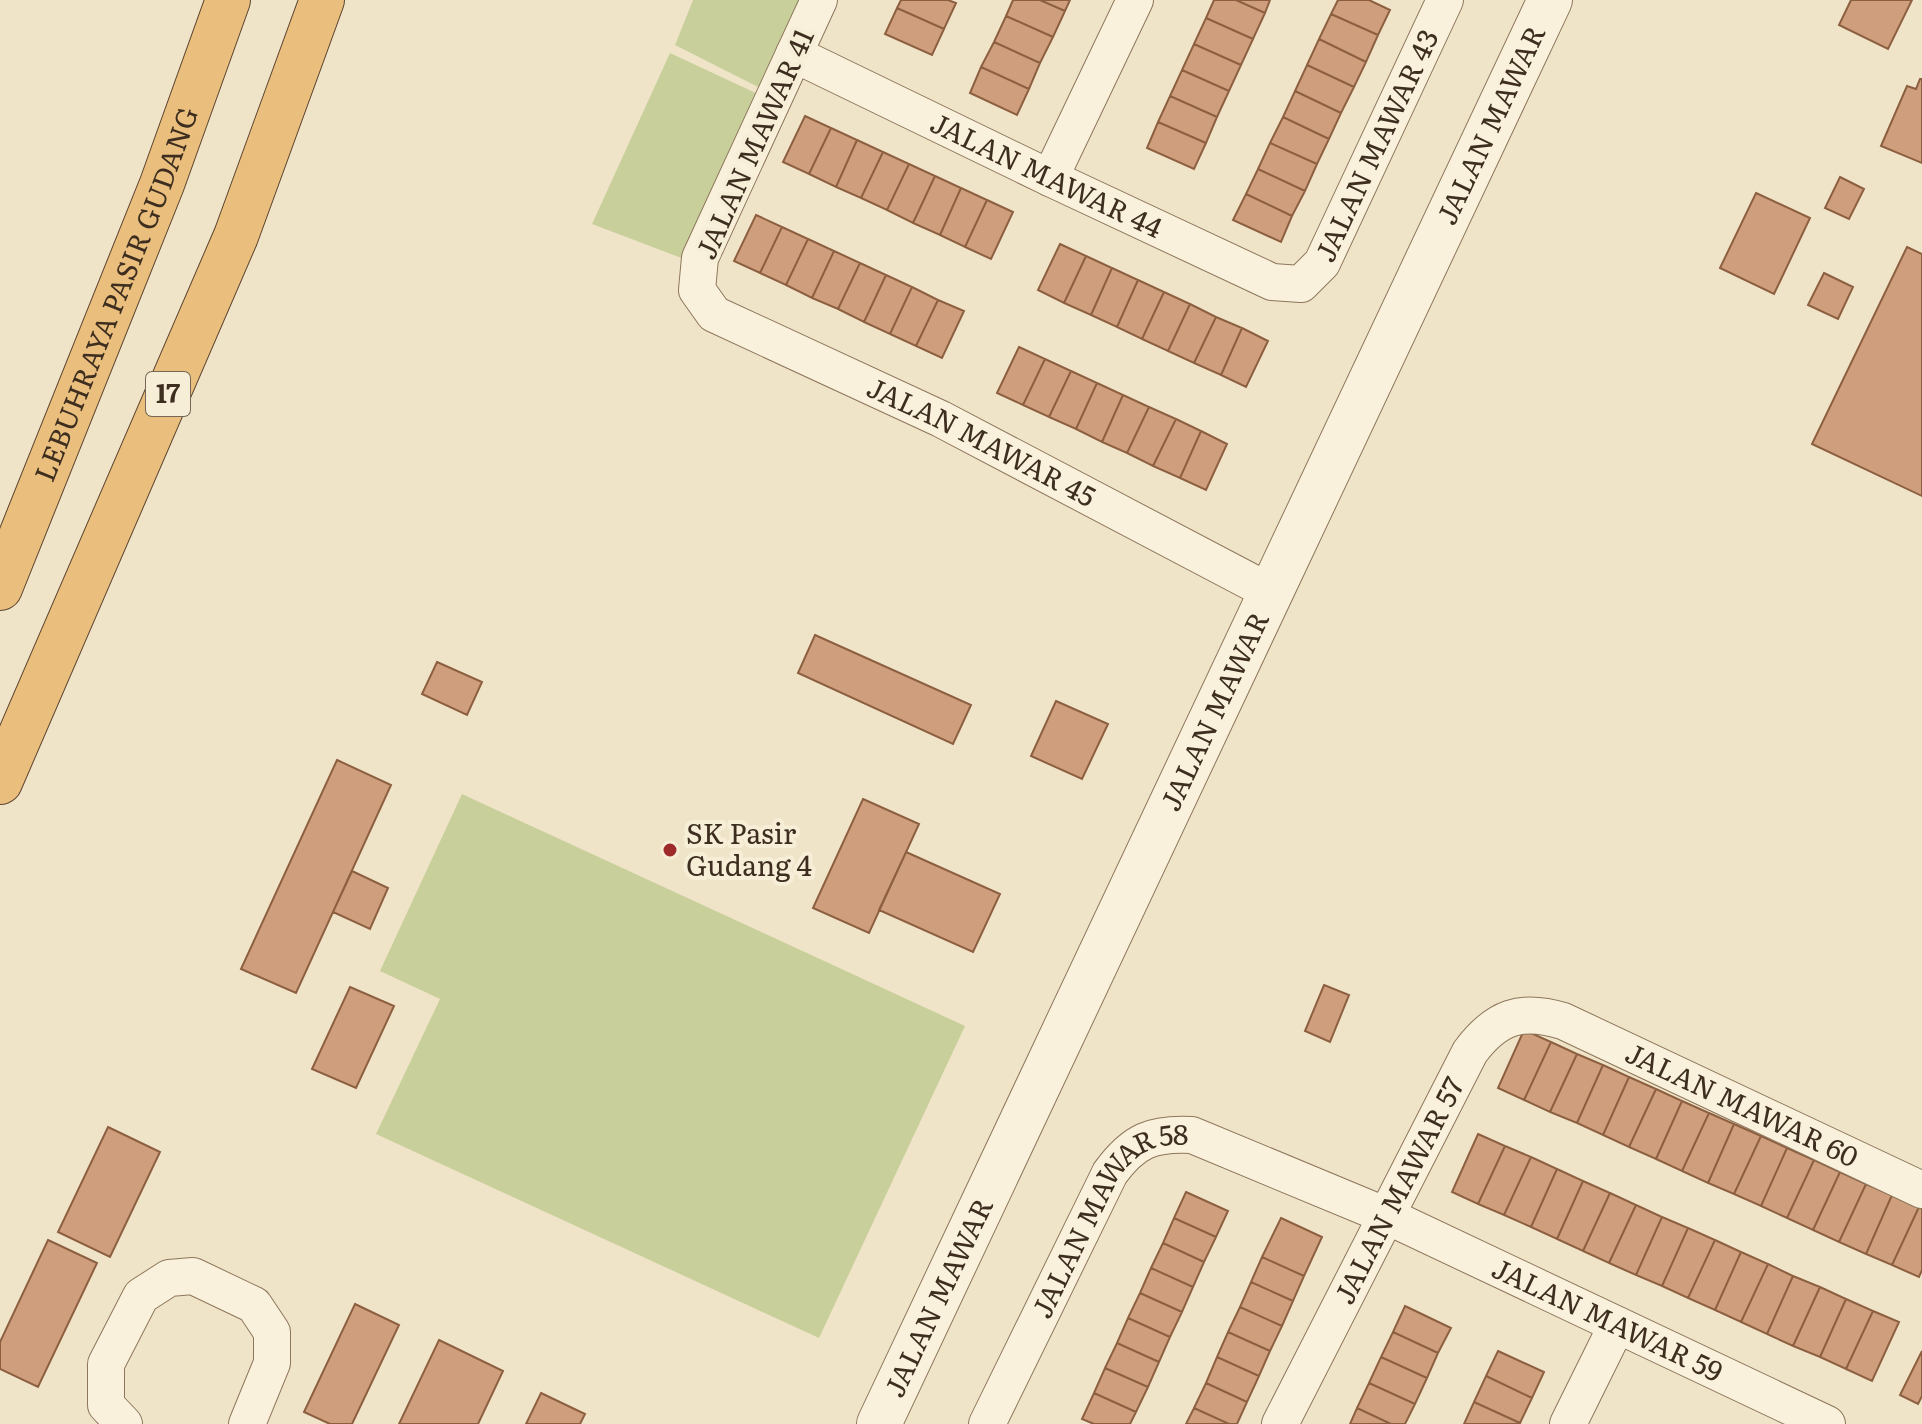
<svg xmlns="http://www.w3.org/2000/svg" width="1922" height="1424" font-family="Literata,serif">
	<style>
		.green { fill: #c9cf9b }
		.building { fill: #cf9f7d; stroke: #8d5f41; stroke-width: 2 }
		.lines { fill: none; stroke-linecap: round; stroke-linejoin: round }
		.minor-casing { stroke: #8d765c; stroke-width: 38 }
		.tertiary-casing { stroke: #8d765c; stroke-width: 46 }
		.trunk-casing { stroke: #5b4430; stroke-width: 46 }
		.minor { stroke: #faf1dc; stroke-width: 36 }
		.tertiary { stroke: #faf1dc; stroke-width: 44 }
		.trunk { stroke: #eabe7c; stroke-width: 44 }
		.poi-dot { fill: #9e2a2b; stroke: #f7eed8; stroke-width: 3 }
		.labels { text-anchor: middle; stroke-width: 8; stroke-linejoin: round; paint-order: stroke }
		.shield { fill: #f7eed8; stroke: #756857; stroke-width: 2 }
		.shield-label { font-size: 26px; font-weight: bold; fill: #3d2e20 }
		.street-label { font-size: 28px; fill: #3d2e20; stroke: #f7eed8 }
		.poi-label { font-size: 28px; fill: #3d2e20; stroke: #f7eed8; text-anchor: start }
	</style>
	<rect width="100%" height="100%" fill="#f0e4c8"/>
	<path class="green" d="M693,0h111l-38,91 -91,-46z
		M670,53l90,42 -76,164 -92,-35z
		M462,794l503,232 -146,312 -443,-204 64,-135 -60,-28z"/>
	<path class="building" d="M901,0h47l8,3 -12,26 -47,-21z
		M1013,0h27l25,11 -12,26 -47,-21z
		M1040,0h30l-5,11z
		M1214,0h22l29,13 -12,26 -47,-21z
		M1236,0h34l-5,13z
		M1338,0h31l21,10 -12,25 -47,-21z
		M1851,0h61l-24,49 -49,-24z
		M897,8l47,21 -12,26 -47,-21z
		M1331,14l47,21 -12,27 -47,-23z
		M1006,16l47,21 -13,26 -46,-21z
		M1206,18l47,21 -12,26 -47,-21z
		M1319,39l47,23 -12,25 -47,-22z
		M994,42l46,21 -11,26 -48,-22z
		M1194,44l47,21 -12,26 -47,-21z
		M1307,65l47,22 -13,26 -46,-22z
		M981,67l48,22 -12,26 -47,-22z
		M1182,70l47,21 -12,26 -47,-21z
		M1920,79h2v84l-41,-17 26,-60 9,3z
		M1295,91l46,22 -12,26 -46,-22z
		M1170,96l47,21 -11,26 -48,-21z
		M805,116l26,12 -22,46 -26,-12z
		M1283,117l46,22 -12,25 -47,-21z
		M1158,122l48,21 -12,26 -47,-21z
		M831,128l26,12 -21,47 -27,-13z
		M857,140l26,12 -22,46 -25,-11z
		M1270,143l47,21 -12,27 -47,-22z
		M883,152l26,12 -22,46 -26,-12z
		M909,164l26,12 -22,47 -26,-13z
		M1258,169l47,22 -13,25 -46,-22z
		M935,176l26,12 -21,47 -27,-12z
		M1840,177l24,12 -15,30 -24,-11z
		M961,188l26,12 -22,47 -25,-12z
		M1756,193l54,25 -36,76 -54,-26z
		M1246,194l46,22 -11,26 -48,-22z
		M987,200l26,12 -22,47 -26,-12z
		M756,215l26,12 -22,46 -26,-12z
		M782,227l26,12 -22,46 -26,-12z
		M808,239l26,12 -22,47 -26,-13z
		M1060,244l26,12 -22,47 -26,-13z
		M1907,247l15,7v242l-110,-52z
		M834,251l26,12 -22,46 -26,-11z
		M1086,256l26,12 -21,47 -27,-12z
		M860,263l26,12 -22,47 -26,-13z
		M1112,268l26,12 -21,47 -26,-12z
		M1824,273l29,14 -15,32 -30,-14z
		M886,275l26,12 -22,47 -26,-12z
		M1138,280l26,12 -22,47 -25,-12z
		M912,287l26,13 -22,46 -26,-12z
		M1164,292l26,12 -22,47 -26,-12z
		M938,300l26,11 -22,47 -26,-12z
		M1190,304l26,13 -22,46 -26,-12z
		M1216,317l26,11 -21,47 -27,-12z
		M1242,328l26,13 -22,46 -25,-12z
		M1019,347l26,12 -22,46 -26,-12z
		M1045,359l26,12 -22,46 -26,-12z
		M1071,371l26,12 -21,46 -27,-12z
		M1097,383l26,12 -21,47 -26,-13z
		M1123,395l26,12 -22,46 -25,-11z
		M1149,407l27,12 -23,47 -26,-13z
		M1176,419l25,12 -21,47 -27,-12z
		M1201,431l26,13 -21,46 -26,-12z
		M815,635l156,70 -18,39 -155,-71z
		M437,662l45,20 -15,33 -45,-21z
		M1056,701l52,23 -26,55 -51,-23z
		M337,760l54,25 -95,208 -55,-24z
		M863,799l56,25 -50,109 -56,-25z
		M906,852l94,42 -27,58 -94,-42z
		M352,871l36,17 -18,41 -37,-17z
		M1324,985l25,10 -19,47 -25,-11z
		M350,987l44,19 -38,82 -44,-19z
		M1524,1030l27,12 -27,58 -26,-12z
		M1551,1042l26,12 -27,58 -26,-12z
		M1577,1054l26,11 -26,58 -27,-11z
		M1603,1065l26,12 -26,58 -26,-12z
		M1629,1077l27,12 -27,58 -26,-12z
		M1656,1089l26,12 -26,58 -27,-12z
		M1682,1101l27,12 -27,58 -26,-12z
		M1709,1113l25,11 -26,59 -26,-12z
		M1734,1124l27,12 -27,58 -26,-11z
		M108,1127l52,25 -50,105 -52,-25z
		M1478,1134l27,12 -27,58 -26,-12z
		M1761,1136l26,12 -26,58 -27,-12z
		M1505,1146l26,11 -27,58 -26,-11z
		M1787,1148l27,12 -27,58 -26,-12z
		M1531,1157l26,12 -26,58 -27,-12z
		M1814,1160l26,12 -27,58 -26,-12z
		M1557,1169l26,12 -26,58 -26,-12z
		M1840,1172l26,12 -27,58 -26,-12z
		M1583,1181l27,12 -27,58 -26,-12z
		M1866,1184l26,11 -26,59 -27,-12z
		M1186,1192l42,19 -12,26 -42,-19z
		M1610,1193l26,12 -27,58 -26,-12z
		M1892,1195l27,12 -27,58 -26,-11z
		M1636,1205l26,12 -26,58 -27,-12z
		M1919,1207l3,2v61l-3,7 -27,-12z
		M1662,1217l26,11 -26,58 -26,-11z
		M1174,1218l42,19 -12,25 -41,-19z
		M1281,1218l41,19 -18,39 -42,-19z
		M1688,1228l27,12 -27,58 -26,-12z
		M48,1240l49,23 -59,124 -38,-18v-27z
		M1715,1240l26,12 -26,58 -27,-12z
		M1163,1243l41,19 -11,25 -42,-19z
		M1741,1252l27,12 -27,58 -26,-12z
		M1262,1257l42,19 -11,25 -42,-19z
		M1768,1264l25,12 -26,58 -26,-12z
		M1151,1268l42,19 -11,25 -42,-19z
		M1793,1276l27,11 -27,59 -26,-12z
		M1251,1282l42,19 -11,25 -42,-19z
		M1820,1287l26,12 -26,58 -27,-11z
		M1140,1293l42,19 -12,25 -42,-19z
		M1846,1299l27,12 -27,58 -26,-12z
		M355,1304l44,21 -47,99h-22l-26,-12z
		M1405,1306l46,22 -13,25 -45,-21z
		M1240,1307l42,19 -12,25 -42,-19z
		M1873,1311l26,11 -27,59 -26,-12z
		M1128,1318l42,19 -11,25 -42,-19z
		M1228,1332l42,19 -11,25 -42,-19z
		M1393,1332l45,21 -11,25 -46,-21z
		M439,1340l64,31 -25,53h-79z
		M1117,1343l42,19 -11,25 -43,-19z
		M1498,1351l46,21 -12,26 -46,-22z
		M1922,1351v45l-4,8 -18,-9z
		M1217,1357l42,19 -12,26 -41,-19z
		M1381,1357l46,21 -12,26 -46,-21z
		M1105,1368l43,19 -12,25 -42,-19z
		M1486,1376l46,22 -12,25 -46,-21z
		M1206,1383l41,19 -10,22h-8l-35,-16z
		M1369,1383l46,21 -10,20h-14l-34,-16z
		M541,1393l44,21 -5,10h-54z
		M1094,1393l42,19 -6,12h-36l-12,-5z
		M1474,1402l46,21 -1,1h-55z
		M1194,1408l35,16h-43z
		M1357,1408l34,16h-41z"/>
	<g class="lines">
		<defs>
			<g id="minor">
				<path id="s1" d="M819,0l-119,258 -3,32 17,24 227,105 329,173"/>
				<path id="s2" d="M794,54l256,124 222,104 29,2 21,-21 123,-263"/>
				<path d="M1050,178l85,-178"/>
				<path d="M124,1424l-18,-19v-41l35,-68 28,-18 24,-2 61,29 18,27v31l-25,61"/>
				<path id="s3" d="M987,1424l123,-251c24,-33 43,-40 82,-38l195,81 440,208"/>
				<path id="s4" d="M1280,1424l190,-372c26,-35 51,-44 93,-31l359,169"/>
				<path d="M1568,1424l49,-99"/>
			</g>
			<g id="tertiary">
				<path id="s5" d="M879,1424l671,-1424"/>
			</g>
			<g id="trunk">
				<path id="s6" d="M0,588l162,-404 66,-184"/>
				<path d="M0,782l236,-546 86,-236"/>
			</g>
		</defs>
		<use href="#minor" class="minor-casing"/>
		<use href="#tertiary" class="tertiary-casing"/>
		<use href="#trunk" class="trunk-casing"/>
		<use href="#minor" class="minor"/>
		<use href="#tertiary" class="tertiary"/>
		<use href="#trunk" class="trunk"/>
	</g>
	<circle class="poi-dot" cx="670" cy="850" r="8"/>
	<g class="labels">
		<rect class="shield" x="146" y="372" width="44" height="44" rx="6"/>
		<g class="shield-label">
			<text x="168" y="403">17</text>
		</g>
		<g class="street-label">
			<text dy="10" stroke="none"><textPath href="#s5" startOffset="1436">JALAN MAWAR</textPath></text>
			<text transform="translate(755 144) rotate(-66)" y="10">JALAN MAWAR 41</text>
			<text dy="10" stroke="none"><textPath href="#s2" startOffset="718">JALAN MAWAR 43</textPath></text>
			<text dy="10" stroke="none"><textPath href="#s2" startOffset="280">JALAN MAWAR 44</textPath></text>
			<text dy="10" stroke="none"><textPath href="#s6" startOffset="316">LEBUHRAYA PASIR GUDANG</textPath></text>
			<text dy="10" stroke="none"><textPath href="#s1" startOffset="642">JALAN MAWAR 45</textPath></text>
			<text dy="10" stroke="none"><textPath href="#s5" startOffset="788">JALAN MAWAR</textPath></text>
			<text dy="10" stroke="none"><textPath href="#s4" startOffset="722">JALAN MAWAR 60</textPath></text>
			<text dy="10" stroke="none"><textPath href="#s4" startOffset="262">JALAN MAWAR 57</textPath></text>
			<text dy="10" stroke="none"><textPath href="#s3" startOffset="246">JALAN MAWAR 58</textPath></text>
			<text dy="10" stroke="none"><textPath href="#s5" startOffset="140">JALAN MAWAR</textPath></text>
			<text dy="10" stroke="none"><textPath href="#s3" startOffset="830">JALAN MAWAR 59</textPath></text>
		</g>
		<g class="poi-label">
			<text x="686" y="844">SK Pasir<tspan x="686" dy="32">Gudang 4</tspan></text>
		</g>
	</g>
</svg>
